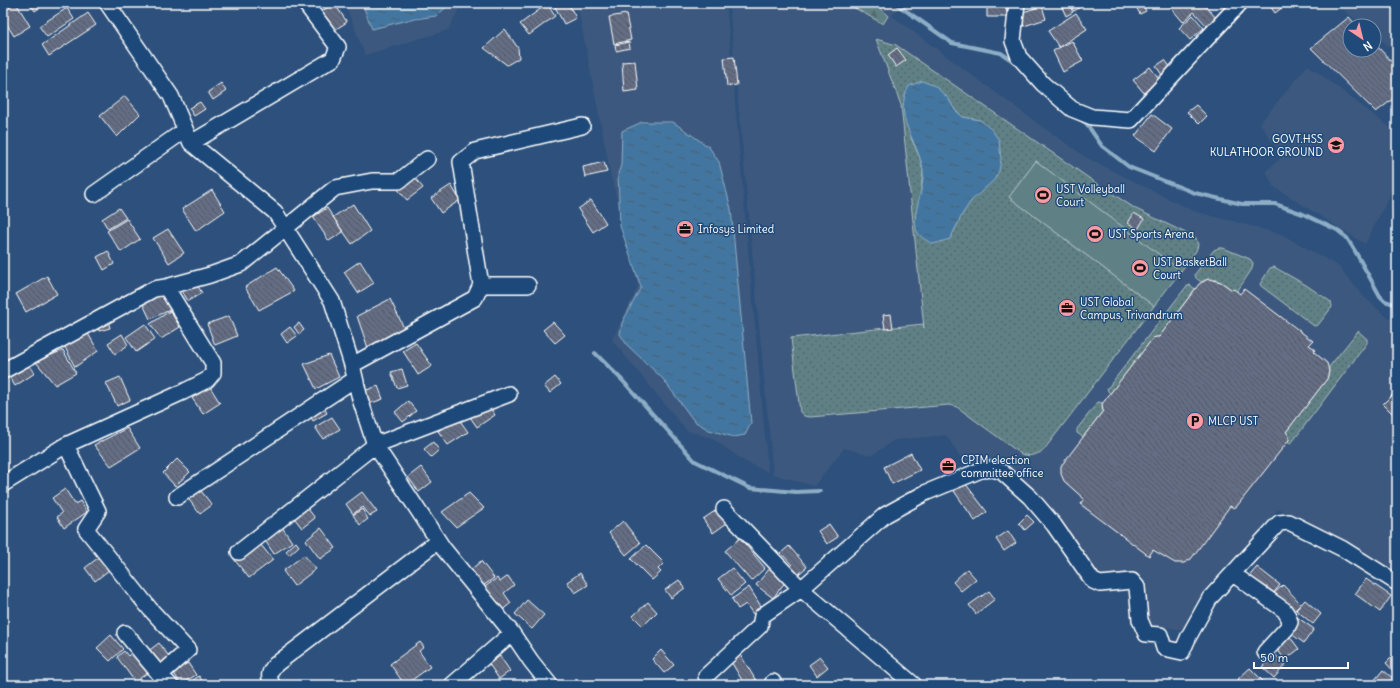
<svg xmlns="http://www.w3.org/2000/svg" width="1400" height="688" font-family="Delius,sans-serif">
	<style>
		.built { fill: #3e597e }
		.grass { fill: url(#grass-dots); stroke: #aec0c2; fill-rule: evenodd }
		.forest { fill: url(#forest-firs); stroke: #aec0c2 }
		.pitch { fill: #5e8085; stroke: #aec0c2 }
		.water { fill: url(#water-ripples); stroke: #8eadc6 }
		.lines { fill: none; stroke-linecap: round; stroke-linejoin: round }
		.stream { stroke: #8eadc6; stroke-width: 4 }
		.building { fill: url(#building-back-hatch); stroke: #fff }
		.minor-casing { stroke: #fff; stroke-width: 18 }
		.minor { stroke: #1f4a7a; stroke-width: 15 }
		.labels { text-anchor: middle; stroke-width: 3; stroke-linejoin: round; paint-order: stroke }
		.poi-label { font-size: 11px; fill: #fff; stroke: #1f4a7a; text-anchor: start }
	</style>
	<defs>
		<pattern id="grass-dots" width="8" height="8" patternUnits="userSpaceOnUse"><rect width="8" height="8" fill="#5e8085"/><path d="M2 2h.1M6 6h.1" fill="none" stroke="#56696b" stroke-width="1.8" stroke-linecap="round"/></pattern>
		<pattern id="forest-firs" width="22" height="20" patternUnits="userSpaceOnUse"><rect width="22" height="20" fill="#5e8085"/><path d="M5 1l3.5 6h-7zM16 11l3.5 6h-7z" fill="#56696b"/></pattern>
		<pattern id="water-ripples" width="26" height="14" patternUnits="userSpaceOnUse"><rect width="26" height="14" fill="#4376a0"/><path d="M2 4q2-2 4 0t4 0M15 11q2-2 4 0t4 0" fill="none" stroke="#485f72"/></pattern>
		<pattern id="building-back-hatch" width="6" height="6" patternUnits="userSpaceOnUse"><rect width="6" height="6" fill="#646d84"/><path d="M-1 5l2 2M0 0l6 6M5-1l2 2" fill="none" stroke="#565962"/></pattern>
	</defs>
	<rect width="100%" height="100%" fill="#2d517c"/>
	<filter id="ink" filterUnits="userSpaceOnUse"><feTurbulence type="fractalNoise" baseFrequency=".025" numOctaves="2"/><feDisplacementMap in="SourceGraphic" scale="8" xChannelSelector="R" yChannelSelector="G"/><feConvolveMatrix kernelMatrix="1 2 1 2 8 2 1 2 1" color-interpolation-filters="sRGB"/></filter>
	<g filter="url(#ink)">
		<path class="built" d="M345,3h117l-14,27 -83,25z
			M577,3h149l42,469 -24,-11 -32,-23 -25,-7 -75,-91 26,-53 -28,-116z
			M729,3h173l-10,13 149,110 46,32 106,53 88,23 57,32 26,31 24,21 9,2v255l-26,-17 -93,-49 -18,22 -57,60 -19,39 -39,-6 -2,-48 -44,3 -102,-115 -31,1 -20,-30 -52,5 -23,16 -27,-8 -30,38 -41,-12z
			M1347,3h50v50l-23,-19v-8h-10l-23,-18z
			M1308,65l89,68v48l-32,63 -92,-58 -7,-15 16,-14 -22,-34z"/>
		<path class="grass" d="M876,39l20,6 203,140 37,24 60,29 2,7 -2,6 -15,20 -145,-110 -27,36 145,109 -111,145c-8,4 -13,6 -22,3l-64,-47 -8,-2 -139,12 -6,-1 -4,-4 -9,-74 132,-14 1,4 -23,-223zM921,81l14,6 13,11 7,12 8,7 17,3 19,51c-7,12 -18,19 -27,29 -10,11 -15,26 -22,39l-35,-22 5,-18 3,-27 -3,-14 -9,-20z
			M1219,248h4l27,11 3,4 -1,6 -16,24c-10,-7 -22,-20 -35,-11l-5,-4 -1,-4 19,-24z
			M1274,267l32,18 25,17 1,5 -14,18 -4,1 -53,-40 -1,-2 10,-16z
			M1190,285l5,4 -36,48 -6,1 -43,56 -3,-5 79,-102z
			M1358,331l9,8v4l-74,98 -3,2 -3,-2 2,-5 -3,-4 41,-53 2,-8v-4z
			M1098,402l5,1 -1,5 1,3 -20,26 -6,-4v-4z"/>
		<path class="forest" d="M846,3h30l12,13 -5,8z"/>
		<path class="pitch" d="M1036,161l145,110 -27,35 -145,-109z"/>
		<path class="water" d="M362,3h88l-1,2 -13,11 -28,4 -36,9z
			M922,81l13,5 13,12 7,12 8,7 17,3 11,9 8,11 2,19 -2,12 -5,9 -23,21 -8,12 -13,26 -17,5c-7,-4 -16,-8 -17,-16 -4,-16 9,-40 7,-58 -5,-30 -31,-53 -14,-84z
			M642,122h31l36,25 10,15 12,47 20,214 -6,12 -11,2 -25,-7 -15,-9 -31,-42 -36,-34 -7,-11 2,-11 19,-36 -21,-61 -2,-52 3,-9 1,-34z"/>
		<g class="lines">
			<path class="stream" d="M895,3l57,40 49,10 15,10
				M1081,120l5,3 16,23 27,21 66,26 47,11h33l28,10 34,16 10,8 8,13 25,45 5,5 12,4
				M595,353l27,27 73,81 55,27 46,4 24,-1"/>
		</g>
		<path class="building" d="M16,3l14,23 -16,10 -11,-18v-7z
			M29,3h17l-11,8z
			M334,3l13,19 -14,9 -12,-19z
			M558,3h10l8,15 -12,6 -10,-19z
			M987,3h19l1,14h-20z
			M1060,3h8l5,9 -7,4z
			M1069,3h7l3,5 -5,3z
			M1134,3h8l4,8 -6,3z
			M1169,3h34l13,15 -9,8 -13,-14 -11,10 -15,-18z
			M1268,3h18l1,1 -12,9z
			M547,4l8,12 -26,19 -9,-11z
			M1042,6l4,13 -22,7 -4,-13z
			M67,8l7,11 -27,18 -8,-11z
			M88,13l8,12 -47,31 -7,-11z
			M1076,13l11,16 -28,18 -11,-16z
			M626,14l5,26 -17,4 -5,-27z
			M1193,15l11,13 -14,12 -11,-12z
			M1349,17l8,9h-7v24h24v-7l23,24v29l-21,16 -65,-64z
			M505,29l13,19 1,10 -12,7 -23,-17z
			M1072,41l11,20 -20,11 -10,-21z
			M629,42l1,6 -14,3 -1,-6z
			M897,48l9,12 -10,7 -8,-12z
			M734,57l3,28 -10,1 -3,-28z
			M1165,60l6,8 -9,7 -6,-9z
			M635,61l3,29 -14,2 -2,-30z
			M1150,67l10,13 -16,13 -11,-13z
			M221,83l5,8 -13,9 -5,-8z
			M125,96l15,18 -23,23 -17,-21z
			M200,102l5,7 -11,7 -5,-8z
			M1196,105l11,11 -8,8 -12,-12z
			M1152,114l20,15 -16,22 -21,-15z
			M604,162l3,10 -22,5 -2,-10z
			M411,173l12,15 -16,12 -12,-14z
			M451,185l9,15 -19,13 -10,-15z
			M212,190l13,21 -29,20 -14,-22z
			M591,200l15,23 -13,9 -15,-23z
			M353,204l17,27 -18,13 -19,-27z
			M119,208l7,10 -18,11 -6,-10z
			M327,208l16,24 -14,9 -16,-24z
			M1134,213l10,6 -6,10 -10,-6z
			M127,219l13,20 -19,13 -14,-21z
			M168,229l16,24 -15,10 -16,-25z
			M108,251l6,13 -10,6 -7,-13z
			M360,261l14,22 -16,10 -14,-21z
			M277,267l17,24 -35,19 -14,-23z
			M47,276l10,18 -31,18 -10,-18z
			M1208,279l13,3 11,8 2,-1 6,5 4,-5 69,52 -4,4 6,4 -1,3 13,11 2,8 -2,8 -41,53 3,4v4l-52,66 -3,2 -4,-2 -39,53 -7,4h-9l-22,-13 -4,6 -69,-52 4,-5 -20,-18 -3,-7v-8l42,-55 -1,-7 51,-66 3,-1h3l40,-53z
			M196,283l6,10 -14,8 -6,-10z
			M161,293l9,17 -20,9 -8,-17z
			M390,299l15,31 -37,18 -11,-32z
			M170,311l10,16 -19,12 -11,-15z
			M891,314l2,14 -8,1 -2,-14z
			M229,316l8,20 -22,9 -8,-21z
			M107,317l3,11 -11,3 -3,-11z
			M553,322l12,13 -10,8 -12,-13z
			M299,323l5,7 -5,4 -5,-7z
			M145,324l10,15 -19,13 -10,-15z
			M290,327l7,9 -10,7 -6,-9z
			M86,330l12,21 -23,16 -12,-24z
			M122,334l6,11 -13,9 -7,-11z
			M416,343l16,23 -14,9 -15,-24z
			M63,350l13,23 -21,12 -19,-23z
			M329,355l10,22 -23,12 -12,-25z
			M26,360l9,13 -20,13 -8,-13z
			M402,369l5,16 -10,3 -6,-16z
			M120,377l10,23 -13,6 -11,-23z
			M555,377l6,7 -11,9 -6,-7z
			M378,386l5,13 -17,6 -5,-13z
			M210,387l10,16 -17,11 -11,-16z
			M1393,394l4,4v20l-14,-14z
			M408,401l8,10 -13,11 -8,-10z
			M486,401l9,14 -18,12 -9,-13z
			M323,406l4,7 -14,8 -4,-8z
			M332,417l8,12 -17,10 -8,-12z
			M458,418l10,14 -20,13 -10,-14z
			M127,428l13,20 -29,18 -17,-21z
			M433,442l6,8 -8,7 -7,-8z
			M911,453l9,17 -28,14 -8,-17z
			M177,459l13,13 -15,14 -12,-13z
			M421,467l11,15 -13,10 -11,-15z
			M965,483l22,29 -12,9 -21,-30z
			M198,487l14,18 -12,9 -14,-18z
			M65,489l10,15 5,-3 7,11 -23,16 -7,-11 5,-4 -10,-15z
			M362,492l15,20 -7,4 -7,-9 -10,7 -7,-10z
			M469,493l15,15 -28,19 -14,-15z
			M301,500l14,18 -13,10 -14,-18z
			M362,509l6,10 -8,6 -7,-10z
			M718,509l9,14 -14,10 -10,-14z
			M1027,515l7,7 -9,8 -6,-7z
			M276,518l16,24 -18,12 -16,-24z
			M623,521l17,22 -14,12 -17,-22z
			M829,524l9,13 -11,7 -9,-13z
			M321,528l15,20 -16,11 -14,-19z
			M1008,531l8,12 -12,8 -8,-12z
			M740,538l25,30 -14,13 -26,-30z
			M257,540l16,20 -24,18 -16,-20z
			M296,542l3,4 -10,9 -3,-4z
			M646,545l18,18 -6,6 3,3 -9,8 -21,-21z
			M789,546l18,21 -13,11 -8,-8 6,-5 -11,-12z
			M304,555l12,14 -22,17 -11,-15z
			M99,557l10,13 -14,11 -10,-13z
			M481,561l13,17 -14,10 -12,-16z
			M1257,567l23,18 -12,15 -23,-19z
			M732,568l13,16 -14,11 -13,-16z
			M770,568l16,13 -13,17 -17,-13z
			M967,569l9,10 -15,12 -8,-9z
			M580,573l8,12 -13,8 -8,-11z
			M508,576l6,9 -10,8 7,10 -11,9 -18,-23 15,-11 3,4z
			M1366,579l25,17 -11,16 -25,-18z
			M679,580l6,8 -14,10 -6,-8z
			M1283,585l18,19 -13,13 -19,-19z
			M749,587l13,21 -9,6 -7,-10 -8,5 -6,-10z
			M989,591l6,8 -19,15 -7,-9z
			M527,600l17,15 -12,14 -17,-15z
			M1305,600l16,14 -8,10 -17,-14z
			M648,602l9,10 -14,14 -10,-10z
			M1297,617l17,12 -10,14 -17,-12z
			M1287,633l12,16 -14,11 -12,-17z
			M111,635l12,14 -13,12 -13,-13z
			M420,642l4,5 -5,4 11,16 -25,18 -15,-21z
			M159,643l12,16 -12,9 -12,-16z
			M136,649l15,21 -16,12 -18,-25 7,-6 4,5z
			M661,650l13,15 -10,8 -12,-14z
			M740,654l18,30 -2,1h-11l-15,-25z
			M1274,654l12,10 -12,14 -12,-11z
			M1395,654l2,2v19l-11,-12z
			M500,656l10,15 -11,8 -10,-15z
			M820,657l8,10 -11,9 -8,-11z
			M188,663l8,12 -15,9 -8,-12z
			M1250,668l14,14 -3,3h-17l-6,-6z
			M1383,670l12,10 -4,5h-14l-4,-3z
			M199,676l6,9h-19z"/>
		<g class="lines">
			<defs>
				<path id="minor" d="M107,3l64,93 20,47 84,69 57,89 20,64 8,34 15,46 68,103 69,85 19,28 19,24
					M1017,3l-4,38 6,16 24,27 29,25 20,8 39,3 109,-117
					M191,143l142,-84 5,-12 -33,-44
					M94,194l91,-64
					M481,285h47
					M166,287l44,-12 31,-11 94,-76 37,-7h27l28,-22
					M352,365l123,-67 6,-13 -20,-123 14,-11 107,-25
					M3,371l151,-82 12,-2 47,76v10l-6,7 -24,12 -117,53
					M3,484l63,-39 32,66 -12,18 64,80 38,41 -28,25 10,10
					M177,497l178,-118
					M724,509l77,80 113,96
					M239,552l136,-107 134,-51
					M1233,574l51,36 4,6 2,6 -3,6 -22,24
					M125,633l35,42
					M706,676l54,-50 2,-10 4,-3 35,-24 84,-74 40,-22 56,-23 12,-1 9,3 28,25 24,28 39,56 7,3 32,-3 5,6 3,33 6,14 14,1 4,13 18,4 7,-16 21,-38 69,-75 10,-1 54,27 54,34
					M272,685c-4,-9 -3,-13 3,-20l163,-124
					M452,685l60,-52
					M772,685l1,-3"/>
			</defs>
			<use href="#minor" class="minor-casing"/>
			<use href="#minor" class="minor"/>
		</g>
	</g>
	<defs>
		<symbol id="school-disc" viewBox="-11 -11 22 22"><circle r="9.5" fill="#ff9aa2" stroke="#1f4a7a"/><path d="M0-5L7-2L0 1L-7-2ZM-4 1L0 2.5L4 1V4Q0 6-4 4Z" fill="#111"/></symbol>
		<symbol id="stadium-disc" viewBox="-11 -11 22 22"><circle r="9.5" fill="#ff9aa2" stroke="#1f4a7a"/><path d="M0-5a6.5 5 0 1 0 0 10a6.5 5 0 1 0 0-10ZM-3.5-1.8h7v3.6h-7Z" fill="#111"/></symbol>
		<symbol id="office-disc" viewBox="-11 -11 22 22"><circle r="9.5" fill="#ff9aa2" stroke="#1f4a7a"/><path d="M-6-3h4V-5.5h4V-3h4V5H-6ZM-1-4.5V-3h2v-1.5ZM-6 0V1H6V0Z" fill="#111"/></symbol>
		<symbol id="parking-disc" viewBox="-11 -11 22 22"><circle r="9.5" fill="#ff9aa2" stroke="#1f4a7a"/><path d="M-3.5-5.5H1a3.5 3.5 0 0 1 0 7H-1V5.5H-3.5ZM-1-3.4V-.6H.8a1.4 1.4 0 0 0 0-2.8Z" fill="#111"/></symbol>
	</defs>
	<g fill-rule="evenodd">
		<use href="#school-disc" x="1326" y="135" width="20" height="20"/>
		<use href="#stadium-disc" x="1033" y="185" width="20" height="20"/>
		<use href="#office-disc" x="675" y="219" width="20" height="20"/>
		<use href="#stadium-disc" x="1085" y="224" width="20" height="20"/>
		<use href="#stadium-disc" x="1130" y="258" width="20" height="20"/>
		<use href="#office-disc" x="1057" y="298" width="20" height="20"/>
		<use href="#parking-disc" x="1185" y="411" width="20" height="20"/>
		<use href="#office-disc" x="938" y="456" width="20" height="20"/>
	</g>
	<g class="labels">
		<g class="poi-label">
			<text x="1323" y="143" text-anchor="end">GOVT.HSS<tspan x="1323" dy="13">KULATHOOR GROUND</tspan></text>
			<text x="1056" y="193">UST Volleyball<tspan x="1056" dy="13">Court</tspan></text>
			<text x="698" y="233">Infosys Limited</text>
			<text x="1108" y="238">UST Sports Arena</text>
			<text x="1153" y="266">UST BasketBall<tspan x="1153" dy="13">Court</tspan></text>
			<text x="1080" y="306">UST Global<tspan x="1080" dy="13">Campus, Trivandrum</tspan></text>
			<text x="1208" y="425">MLCP UST</text>
			<text x="961" y="464">CPIM election<tspan x="961" dy="13">committee office</tspan></text>
		</g>
	</g>
	<rect width="1400" height="688" fill="none" stroke="#1f4a7a" stroke-width="16"/>
	<rect x="8" y="8" width="1384" height="672" fill="none" stroke="#fff" stroke-width="1.5" filter="url(#ink)"/>
	<g transform="translate(1362 38) rotate(145)"><circle r="19" fill="#1f4a7a" stroke="#7992af"/>
	<path d="M0-3L7 15L0 10L-7 15Z" fill="#ff9aa2"/>
	<text y="-6" font-size="11" font-weight="bold" text-anchor="middle" fill="#ffffff">N</text>
	</g>
	<path d="M1254 662v6h94v-6" fill="none" stroke="#ffffff" stroke-width="2"/>
	<text x="1260" y="662" font-size="12" fill="#ffffff" stroke="#1f4a7a" stroke-width="3" paint-order="stroke">50 m</text>
</svg>
